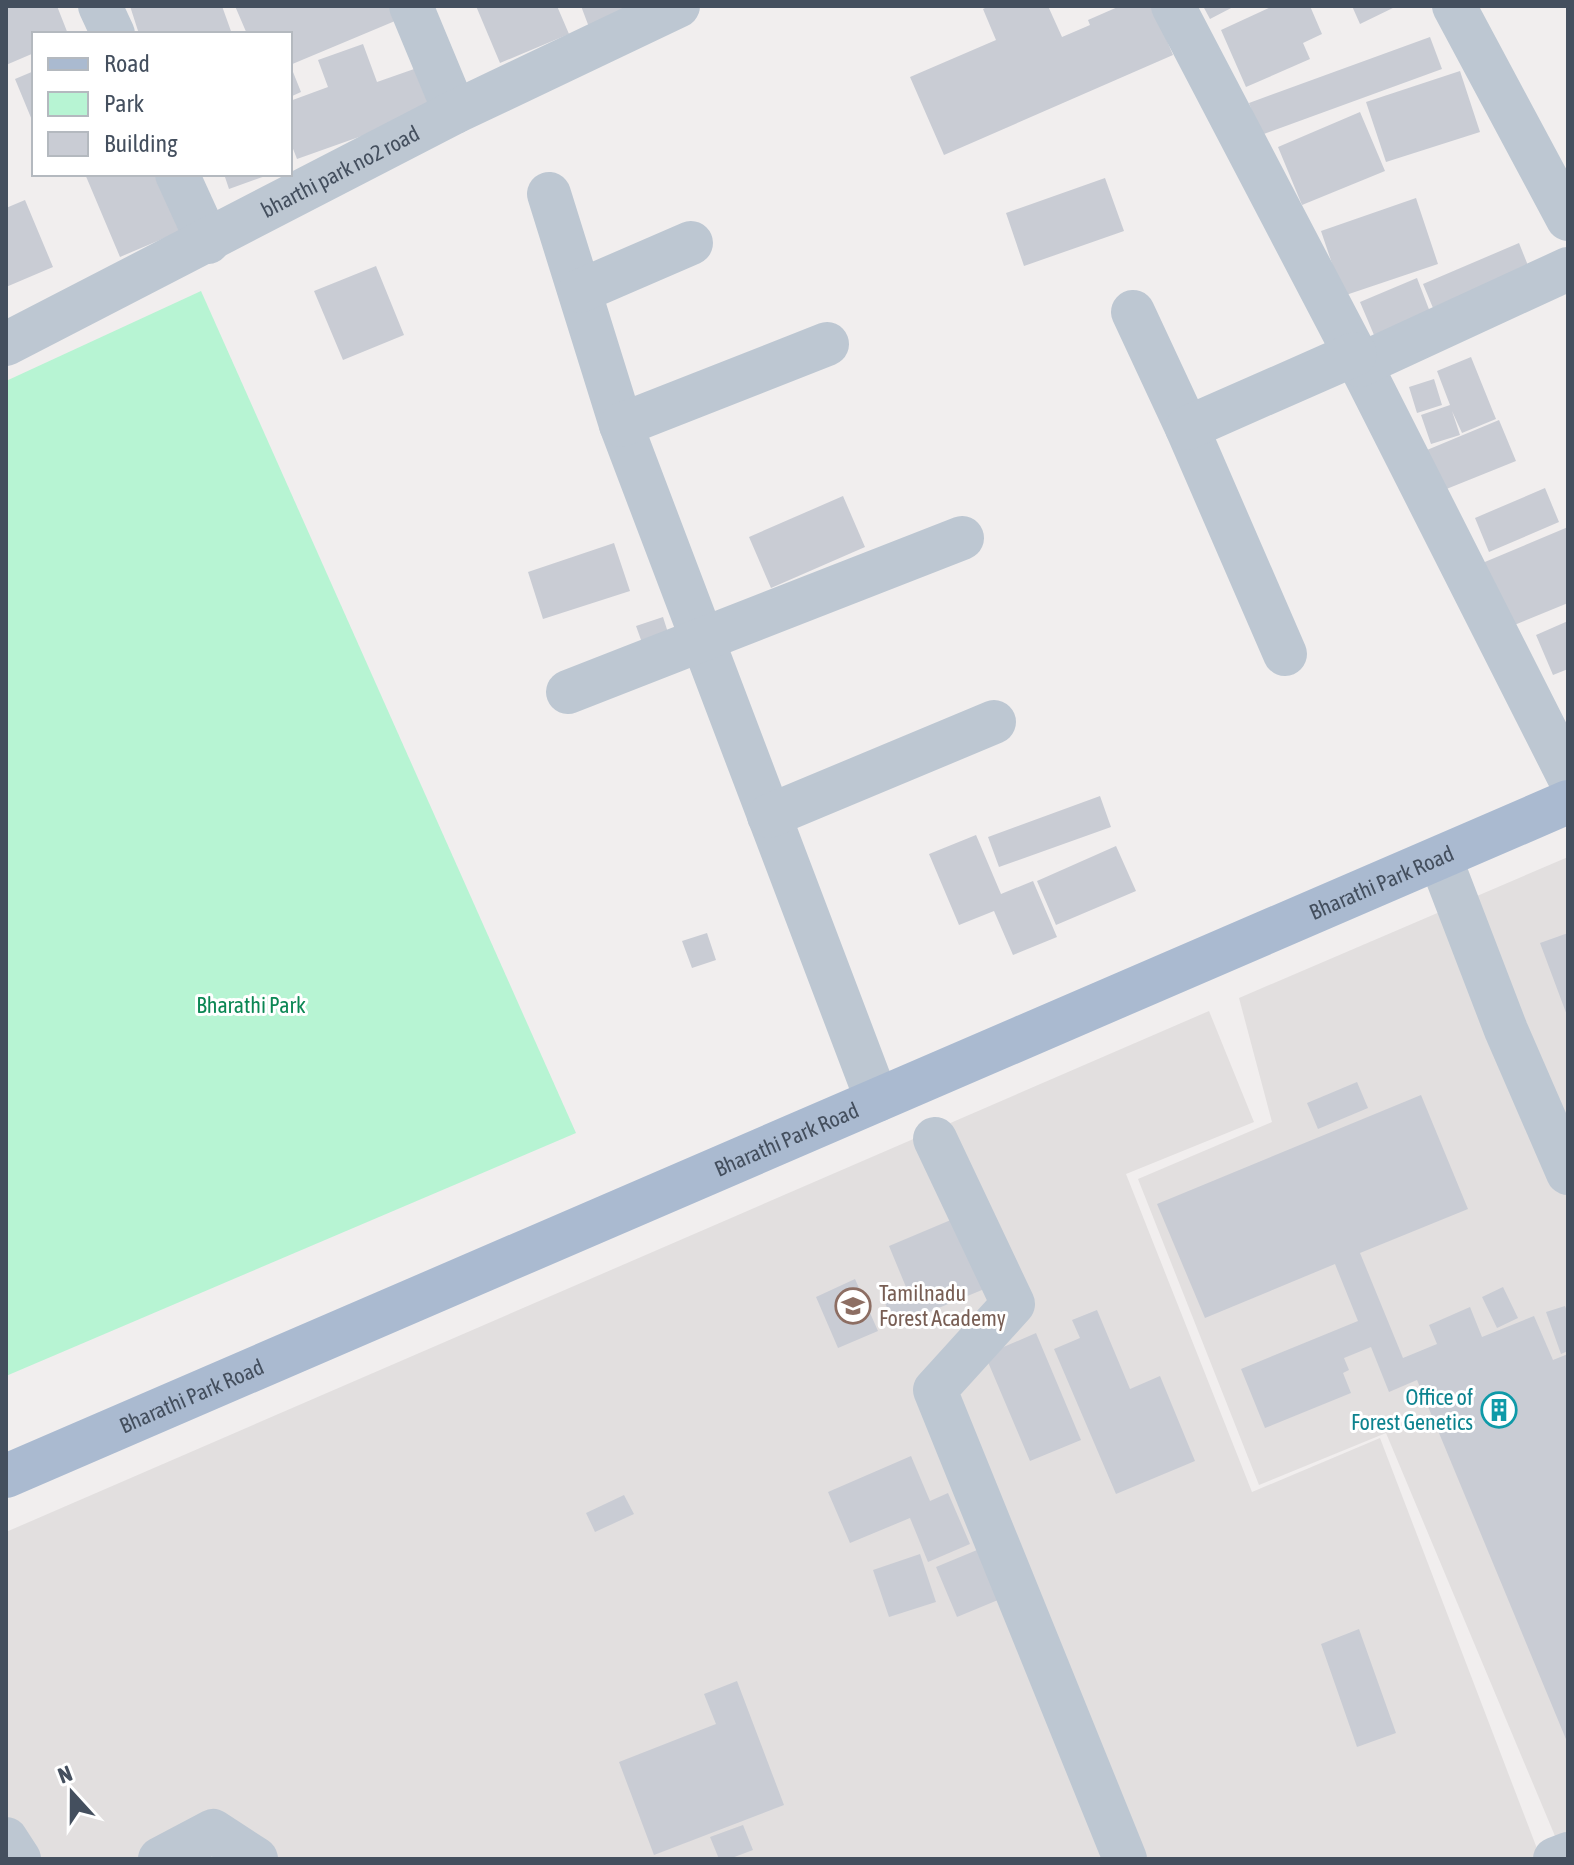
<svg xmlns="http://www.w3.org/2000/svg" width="1574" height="1865" font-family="'Asap Condensed',sans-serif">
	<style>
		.education { fill: #e2dfdf }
		.green { fill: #b7f4d3 }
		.building { fill: #c9ccd4 }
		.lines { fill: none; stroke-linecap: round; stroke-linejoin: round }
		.minor { stroke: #bdc7d2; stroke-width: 44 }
		.major { stroke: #aabad0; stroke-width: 44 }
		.labels { text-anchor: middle; stroke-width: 6; stroke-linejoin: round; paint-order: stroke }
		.street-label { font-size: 22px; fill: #444f5e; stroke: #fff }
		.park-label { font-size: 22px; fill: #0c8754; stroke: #fff }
		.education-label { font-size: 22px; fill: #785e54; stroke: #fff; text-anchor: start }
		.culture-label { font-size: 22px; fill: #0d838f; stroke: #fff; text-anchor: end }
	</style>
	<rect width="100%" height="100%" fill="#f1eeee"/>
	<path class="education" d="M1568,857v987l-8,4 -174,-415 -127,52 -121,-306 134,-57 -33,-124z
		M1209,1011l45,111 -128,52 126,318 128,-54 161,421h-1535v-327z"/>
	<path class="green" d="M201,291l375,842 -570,243v-995z"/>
	<path class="building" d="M6,6h51l11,28h-34v19l-28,12z
		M130,6h92l10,28h-93z
		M235,6h154l6,15 -105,44v-31h-43z
		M476,6h81l12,28 -69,29z
		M581,6h89l-78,29z
		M989,6h59l14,31 28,-12 -2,-5 32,-14h32l21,49 -229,100 -34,-78 86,-37 -13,-31z
		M1203,6h32l-25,13z
		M1273,6h37l12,28 -19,9 7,16 -64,28 -25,-57z
		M1352,6h45l-37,18z
		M1430,37l12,32 -181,66 -12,-32z
		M363,44l14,38 40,-14 15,43 -135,48 -7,-18v-40l38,-14 -10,-27z
		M34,71v54l-19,-46z
		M1460,71l20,61 -94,30 -20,-60z
		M293,72l8,20 -11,5v-24z
		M1360,112l25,59 -83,34 -24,-58z
		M85,174h73l23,57 -61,26z
		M224,174h47l-42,15z
		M1105,178l19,53 -100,35 -18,-53z
		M1416,198l22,66 -95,32 -22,-65z
		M25,200l28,67 -47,20v-79z
		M1519,243l10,25 -96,40 -10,-24z
		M376,266l28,69 -61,25 -29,-69z
		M1417,278l13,34 -56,23 -14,-33z
		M1471,357l25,62 -34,14 -10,-22 8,24 -29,9 -10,-29 29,-10 -13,-34z
		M1434,379l8,26 -25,8 -8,-26z
		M1499,420l17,41 -72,29 -17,-40z
		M1545,488l14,34 -70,30 -14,-34z
		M843,496l22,51 -94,41 -22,-51z
		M1568,527v76l-61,25 -27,-64z
		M614,543l16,48 -87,28 -15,-47z
		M663,617l8,25 -26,9 -9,-25z
		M1568,621v48l-15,6 -17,-40z
		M1100,796l11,31 -112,40 -11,-30z
		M976,835l25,59 32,-13 24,56 -44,18 -19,-44 -35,14 -30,-71z
		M1116,846l20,45 -80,34 -19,-44z
		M707,933l9,27 -24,8 -10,-27z
		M1568,933v85l-28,-75z
		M1357,1082l11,26 -50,21 -11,-26z
		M1421,1095l47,114 -108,44 43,105 34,-14 -8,-19 41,-18 12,30 52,-21 19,44 15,-6v390l-151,-364 -28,12 -18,-45 -27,11 5,12 -6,3 8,20 -86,35 -24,-59 117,-48 -23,-57 -130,54 -48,-114z
		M965,1214l29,71 -99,41 -13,-30 24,-9 -17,-41z
		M855,1279l23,52 -40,17 -22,-51z
		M1503,1287l15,31 -21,10 -15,-31z
		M1565,1306l3,8v37l-7,3 -15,-42z
		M1097,1310l33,79 30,-13 35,85 -79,33 -62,-145 26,-11 -8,-18z
		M1036,1333l45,107 -51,21 -45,-106z
		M911,1456l19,45 18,-8 22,51 -42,18 -18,-44 -60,25 -22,-51z
		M624,1495l10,19 -39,18 -9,-19z
		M977,1550l21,50 -41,17 -21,-50z
		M920,1554l16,48 -47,15 -16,-47z
		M1359,1629l37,104 -39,14 -36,-103z
		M737,1681l47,124 -130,50 -35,-93 97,-38 -12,-30z
		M743,1825l10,25 -24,9h-10l-9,-22z"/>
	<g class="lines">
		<g class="minor">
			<path d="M100,6l13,28"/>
			<path d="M411,6l44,106"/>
			<path d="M1173,6l182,348 213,421"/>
			<path d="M1454,6l114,213"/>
			<path d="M177,174l31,68"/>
			<path d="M549,194l72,231 256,675"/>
			<path d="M580,291l111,-48"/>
			<path d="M1133,312l54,116 98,226"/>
			<path id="s1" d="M6,344l449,-232 223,-106"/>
			<path d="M1360,365l208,-96"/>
			<path d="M621,425l206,-81"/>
			<path d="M1187,428l168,-74"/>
			<path d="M568,692l394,-154"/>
			<path d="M769,816l225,-94"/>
			<path d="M1440,858l66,172 62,143"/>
			<path d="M935,1139l78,165 -78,86 190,469"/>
			<path d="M6,1839l13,20"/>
			<path d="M160,1859l53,-28 43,28"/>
			<path d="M1555,1859l13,-5"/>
		</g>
		<path class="major" id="s2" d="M6,1476l1562,-674"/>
	</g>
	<defs>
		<symbol id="university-ring" viewBox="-11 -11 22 22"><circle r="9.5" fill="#fff" stroke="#8d6e63" stroke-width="1.5"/><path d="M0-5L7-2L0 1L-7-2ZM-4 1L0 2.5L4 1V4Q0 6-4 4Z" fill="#8d6e63"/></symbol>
		<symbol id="building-ring" viewBox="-11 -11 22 22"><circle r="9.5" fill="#fff" stroke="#0f9aa8" stroke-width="1.5"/><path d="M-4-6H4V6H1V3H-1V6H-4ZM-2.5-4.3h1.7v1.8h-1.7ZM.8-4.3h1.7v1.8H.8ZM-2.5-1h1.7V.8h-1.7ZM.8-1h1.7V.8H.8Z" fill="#0f9aa8"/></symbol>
	</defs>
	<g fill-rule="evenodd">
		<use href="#university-ring" x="833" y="1286" width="40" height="40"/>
		<use href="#building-ring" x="1479" y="1390" width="40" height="40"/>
	</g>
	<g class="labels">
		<g class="street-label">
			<text dy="8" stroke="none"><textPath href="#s1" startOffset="376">bharthi park no2 road</textPath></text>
			<text dy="8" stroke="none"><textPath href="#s2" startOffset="1498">Bharathi Park Road</textPath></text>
			<text dy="8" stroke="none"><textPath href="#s2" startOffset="850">Bharathi Park Road</textPath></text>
			<text dy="8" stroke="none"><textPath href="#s2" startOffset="202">Bharathi Park Road</textPath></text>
		</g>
		<g class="park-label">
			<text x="251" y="1013">Bharathi Park</text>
		</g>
		<g class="education-label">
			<text x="879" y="1301">Tamilnadu<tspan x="879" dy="25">Forest Academy</tspan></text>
		</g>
		<g class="culture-label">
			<text x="1473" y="1405">Office of<tspan x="1473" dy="25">Forest Genetics</tspan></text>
		</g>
	</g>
	<rect width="1574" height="1865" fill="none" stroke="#444f5e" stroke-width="16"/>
	<rect x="32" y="32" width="260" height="144" fill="#ffffff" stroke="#b4b9bf" stroke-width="2"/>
	<rect x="48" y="58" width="40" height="12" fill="#aabad0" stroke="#b4b9bf" stroke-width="2"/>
	<text x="104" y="72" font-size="24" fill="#444f5e">Road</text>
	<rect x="48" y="92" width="40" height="24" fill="#b7f4d3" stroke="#b4b9bf" stroke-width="2"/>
	<text x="104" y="112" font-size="24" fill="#444f5e">Park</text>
	<rect x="48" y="132" width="40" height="24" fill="#c9ccd4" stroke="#b4b9bf" stroke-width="2"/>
	<text x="104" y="152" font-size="24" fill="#444f5e">Building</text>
	<g transform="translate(72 1793) rotate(339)" stroke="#ffffff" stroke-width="6" paint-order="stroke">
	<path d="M0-6L14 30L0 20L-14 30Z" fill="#444f5e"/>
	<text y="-12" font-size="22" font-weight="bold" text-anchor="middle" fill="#444f5e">N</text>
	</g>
</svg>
